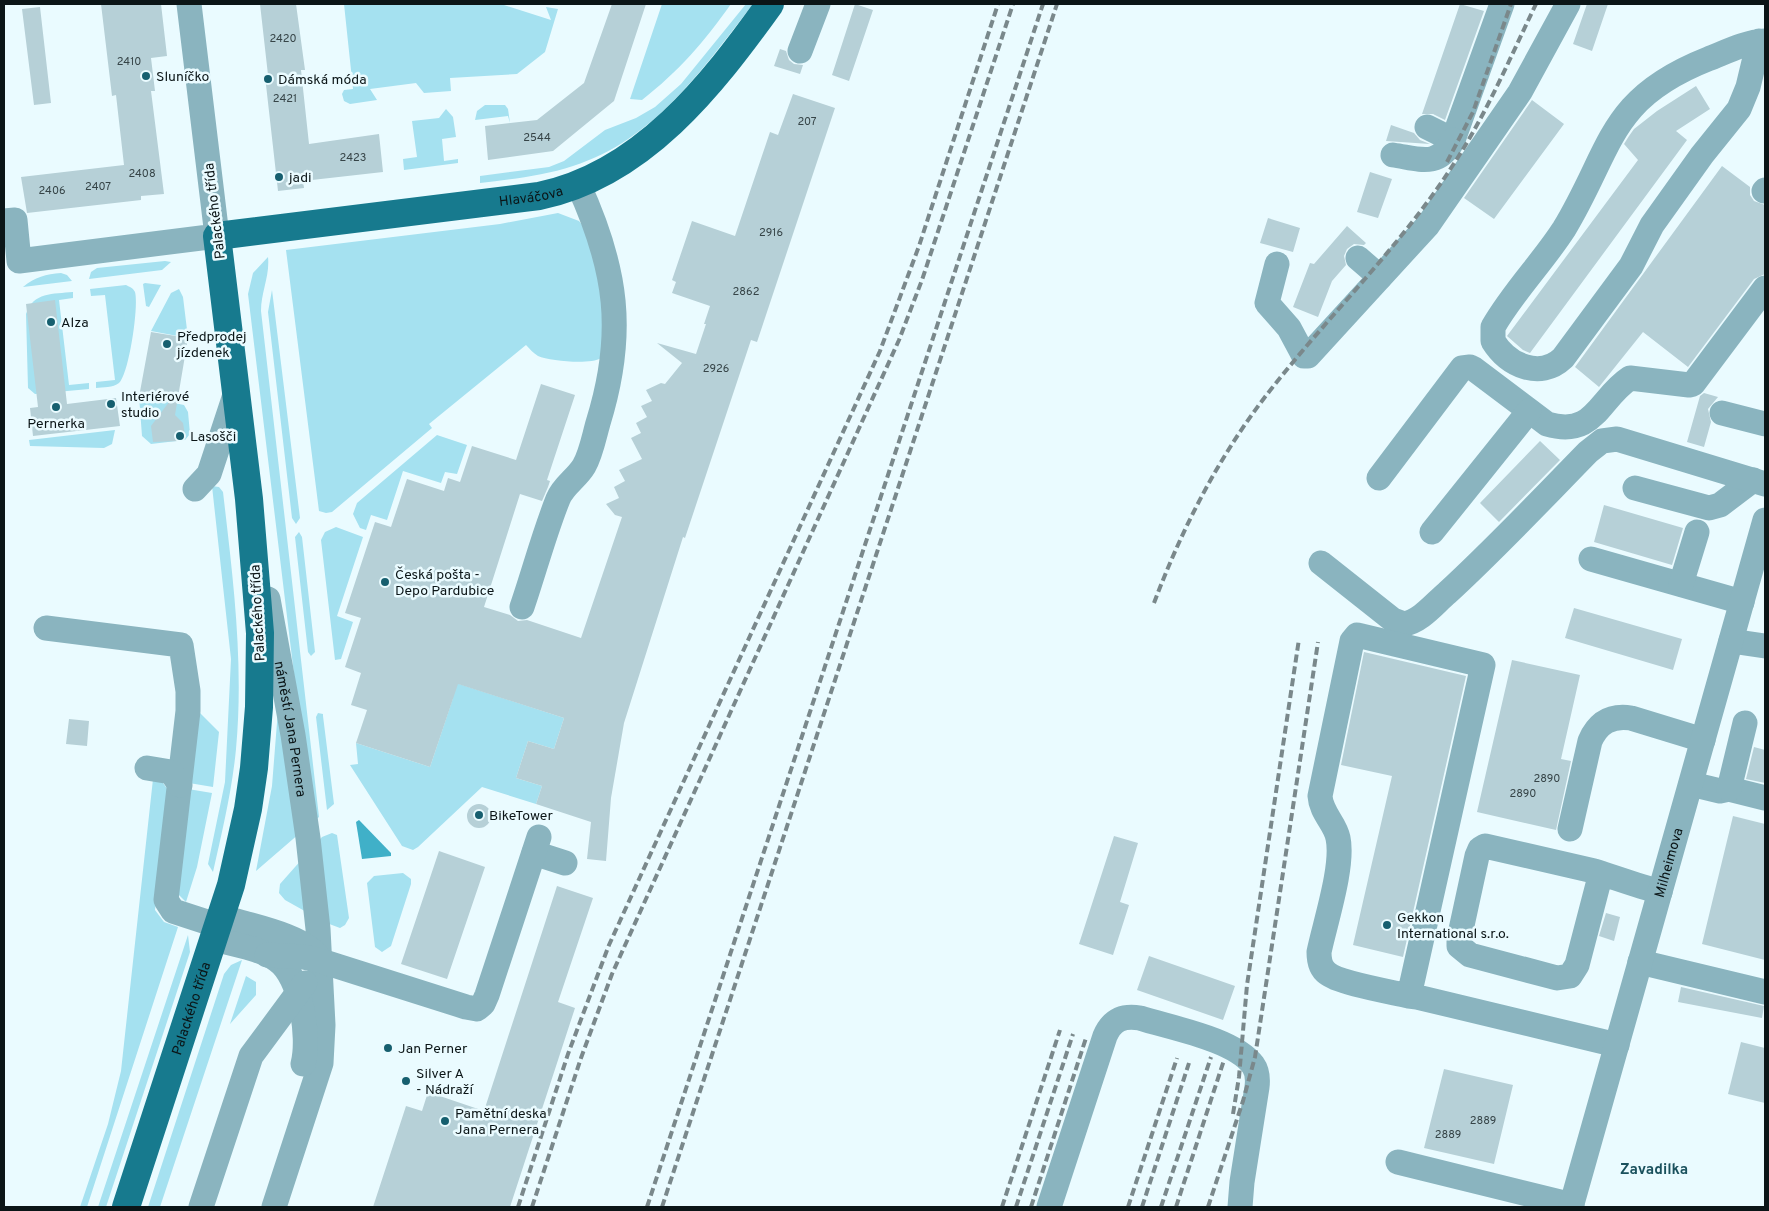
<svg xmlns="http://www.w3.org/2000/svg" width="1769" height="1211" font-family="Overpass,sans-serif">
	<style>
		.green { fill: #a5e1f0 }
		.water { fill: #40b0c8 }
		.building { fill: #b6d0d7 }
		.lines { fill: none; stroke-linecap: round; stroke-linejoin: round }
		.minor { stroke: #8ab4bf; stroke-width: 25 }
		.major { stroke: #177a8e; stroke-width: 28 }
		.rail { stroke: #7a888b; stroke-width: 4; stroke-dasharray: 8 4; stroke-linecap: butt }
		.poi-dot { fill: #165f6f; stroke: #eafbff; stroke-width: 2 }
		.labels { text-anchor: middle; stroke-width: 5; stroke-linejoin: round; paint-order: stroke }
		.number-label { font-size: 11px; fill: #364447 }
		.poi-label { font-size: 14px; fill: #0b1517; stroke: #eafbff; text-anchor: start }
		.street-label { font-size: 14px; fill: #0b1517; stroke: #eafbff }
		.neighbourhood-label { font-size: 15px; font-weight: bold; fill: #1a515d; stroke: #eafbff }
	</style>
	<rect width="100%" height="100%" fill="#eafbff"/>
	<path class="green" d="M344,4h157l50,16 -5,-13 12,2 -13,43 -28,22 -67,4 1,13 -27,2 -8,-10 -46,6 7,11 -27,4 -6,-3 -2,-7 2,-4 9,-1z
		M662,4h69c-27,38 -52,67 -89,96l-12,-1z
		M746,4h7c-50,64 -98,136 -180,162 -30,10 -61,13 -93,17v-7l69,-9 15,-6 41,-31 31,-12 19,-11 26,-23z
		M485,105h20l3,4 2,14 -2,-7 -33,4 2,-9z
		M446,109l7,8 3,20 -14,2 2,22 14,-2v4l-54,7 -1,-11 14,-2 -5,-36 27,-3z
		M558,213l21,8 12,15 15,92 -5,30c-11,7 -51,3 -63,-2 -5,-3 -8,-7 -12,-11l-97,79 3,4 -100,84 -6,1 -7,-2 -33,-261 214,-26z
		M268,257c2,19 -7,35 -7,54l58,506 -7,6 -64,-529 5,-21z
		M165,261l6,1 -9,8 -73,9 2,-7 6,-4z
		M61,273l6,2 5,6 -49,6c12,-10 23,-13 38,-14z
		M145,283l16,2 -12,22 -3,-1 -3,-22z
		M126,285c4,2 7,3 9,7 4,14 -6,82 -16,91 -6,5 -16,4 -23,5v-6l19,-2 -10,-85 -14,1 -1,-7z
		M179,289l4,8 5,41 -37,-7 20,-38z
		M272,290l28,228 -4,6 -4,-6 -24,-206z
		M73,292v6l-14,2 10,85 20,-2v6l-54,5 -7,-6 -2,-74c7,-22 27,-20 47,-22z
		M139,396l45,9 4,7 2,22 -5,6 -34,4 -9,-8z
		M115,430l-3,14 -8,4 -74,-2 -1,-6z
		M437,435l30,10 -10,29 -12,-2 -4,11 -38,-12 -16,49 -16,-5 -5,15 -6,-2 -7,-14 4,-11z
		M212,486l7,1 4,5c10,86 21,171 13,257 -4,42 -14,83 -23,123l-5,-8 17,-82 6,-123z
		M336,527l27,10 -26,79 16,6 -12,37 -6,1 -14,-120 4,-8z
		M299,532l3,5 13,115 -4,4 -3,-4 -13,-115z
		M453,682l111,36 -10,31 -26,-8 -12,37 26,8 -6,18 -54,-17 -64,60 -5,3 -11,-4 -52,-81 8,-1 -2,-21 74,24 23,-69z
		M196,709l23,23 -6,55 -24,-4z
		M278,710l22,123 -44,38 16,-85z
		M318,713l5,1v2l11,88 -7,6 -11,-93z
		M153,779l10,4 5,7 -13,120 9,12 14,5 -91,280h-7l28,-83 13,-53z
		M188,789l24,4 -15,74 -11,35 -9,-9z
		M332,833l5,2 12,83 -4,7 -5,3 -16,-6 -9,-77 7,-8z
		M303,858l7,56 -25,-14 -6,-7 1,-9z
		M403,873l8,6v5l-20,62 -9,6 -7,-5 -8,-64 7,-7z
		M188,935l2,17 -84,255h-8z
		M242,960l-82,247h-12l76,-233 7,-9z
		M246,976l10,6v13l-26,29z"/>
	<path class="water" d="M359,820l32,33v3l-29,3 -6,-37z"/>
	<path class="building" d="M101,4h60l6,52 -16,2 4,33h-4l13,103 -23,2v4l-114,13 -6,-36 103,-12 -8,-70 -4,1z
		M260,4h36l9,66h-4l8,74 70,-10 4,38 -80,9 1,7 -26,3 -13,-115 3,-1z
		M612,4h34l-32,97 -61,50 -65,9 -3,-34 52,-6 47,-37z
		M855,4l18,6 -24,71 -17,-6z
		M1460,4l24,7 -39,109 -12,-6h-11z
		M1587,4h21l-16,47 -19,-7z
		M40,7l11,96 -17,2 -12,-96z
		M780,49l6,2 3,9 5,4 9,1 -3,9 -26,-8z
		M1696,86l14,23 -34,22 11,9 -157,213 -7,-3 -16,-14 131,-176 -14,-16 5,-8 5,-7 23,-18z
		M793,94l42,14 -78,234 -6,-2 -66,198 -2,-1 -59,186 -13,75 -5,63 -19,-2 4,-37 -55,-18 6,-18 -26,-8 12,-37 26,8 10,-31 -106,-34 -28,83 -74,-24 11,-33 -16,-5 10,-32 -16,-6 16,-49 -16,-5 30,-91 16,5 16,-48 37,12 4,-13 12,4 12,-36 44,14 25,-76 34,11 -28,85 3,1 -2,6 -6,14 -22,-7 -36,113 26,8 8,6 9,-1 54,18 41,-121 -7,-2 -9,-11 13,-6 -5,-11 11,-6 -6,-11 23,-11 -11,-21 10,-5 -5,-10 11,-6 -6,-11 11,-5 -6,-11 15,-7 4,1 17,-21 -25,-20 39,11 10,-30h-2l6,-18 -38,-13 4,-11 -4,-2 20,-59 43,15 35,-104 8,3z
		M1532,100l32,24 -70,95 -30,-21z
		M1391,125l23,8 6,7 10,4 -44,-3z
		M1722,166l28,21v8l4,6 11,4v69l-11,5 -66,88 -45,-35 -44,55 -24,-20z
		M1370,172l22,7 -14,39 -21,-6z
		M1268,218l32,10 -7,24 -33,-9z
		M1347,226l19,17 -2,2 -10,-1 -7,5 -3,7 2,9 -14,16 -14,36 -25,-10 17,-44 4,1z
		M55,300l12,104 49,-6 4,28 -87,10 -3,-28 8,-1 -12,-103z
		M151,332l37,6 -13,77 8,8 2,12 -6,6 -26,1 -2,-16 18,-24 -30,-5z
		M1704,393l14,4 -10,12 3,13 -7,25 -17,-5 13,-46z
		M1540,441l20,19 -61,62 -19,-19z
		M1604,505l79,23 -11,37 -78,-23z
		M1574,608l108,31 -9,31 -108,-32z
		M1364,652l102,24 -63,281 -50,-12 39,-169 -51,-11z
		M1512,660l68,15 -19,84 10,2 -15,69 -79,-18z
		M69,719l20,2 -2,25 -21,-2z
		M1754,747l11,3v33l-19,-4z
		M467 816a12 12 0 1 1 24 0a12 12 0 1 1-24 0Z
		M1733,816l32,8v136l-63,-16z
		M1114,836l24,7 -18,59 9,3 -16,50 -34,-11z
		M439,851l46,16 -38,112 -46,-15z
		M557,886l36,12 -35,104 17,6 -65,199h-137l33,-101 16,5 6,-19 56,19z
		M1606,913l14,4 -6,24 -15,-5z
		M1149,956l86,30 -12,34 -86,-30z
		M1681,987l83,19 -2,12 -84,-16z
		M1741,1042l24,6v55l-37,-9z
		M1444,1069l69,16 -19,79 -70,-16z"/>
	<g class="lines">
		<g class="minor">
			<path d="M1759,41l-11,46 -9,22 -37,46 -50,70 -21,41 -68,92c-23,22 -55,7 -70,-17v-14c20,-35 49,-64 71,-98 49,-81 43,-130 144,-170 18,-7 37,-17 57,-18"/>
			<path d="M800,51l18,-47"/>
			<path d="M1427,127l26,13 49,-136"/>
			<path d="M1393,155c27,4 45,13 60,-15"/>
			<path d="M1764,191l1,-1"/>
			<path d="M4,221l11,-1 4,41 198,-25 -28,-232"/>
			<path d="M1358,258l22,19"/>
			<path d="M1277,264l-10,39 22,25 15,28h4l120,-131 92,-133 48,-88"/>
			<path d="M1722,413l43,11"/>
			<path d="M1379,478l83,-110 8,-1 4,2 73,55c48,14 51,-25 83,-46l59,7 4,-1 72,-96"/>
			<path d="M1635,488l74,20 11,-3 33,-25"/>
			<path d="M195,489l14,-15 27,-82"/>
			<path d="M1432,532l97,-121"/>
			<path d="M1591,559l151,43"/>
			<path d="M1321,563l72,57 11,4c17,-3 30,-20 43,-31 49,-45 95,-94 141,-141l14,-11 15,-2 148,45"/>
			<path d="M1681,584l16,-52"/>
			<path id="s1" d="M268,599l25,136 15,103 10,91 5,96 -2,38 -47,144"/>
			<path d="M522,607c12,-35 22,-73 36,-108 5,-13 19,-21 26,-33 7,-12 10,-29 14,-43 28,-90 19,-154 -20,-239"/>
			<path d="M46,628l135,17 7,46v20l-22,189 7,11 46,15"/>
			<path d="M1731,641l34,5"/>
			<path d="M147,768l24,4 9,13"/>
			<path d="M1691,784l29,7 9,-2 36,9"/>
			<path d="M1729,789l16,-66"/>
			<path d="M1570,829l20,-88c8,-18 21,-26 41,-23l72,22"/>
			<path d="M534,853l31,10"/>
			<path d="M1601,873l-24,92 -7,11 -13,2 -87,-23 -11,-9v-7l18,-83 3,-7 5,-3 109,25c22,7 44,15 66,21"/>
			<path d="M222,917c26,8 83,18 98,42"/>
			<path d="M215,939c19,6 45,9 62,21 24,16 33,77 26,104"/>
			<path d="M267,955l37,2 17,4 145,46 11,2 6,-5 4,-9 52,-158"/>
			<path d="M1640,962l125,30"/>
			<path d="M1409,996l74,-331 -126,-30 -5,6 -32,155c1,17 15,27 18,42 6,28 -13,85 -19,114 0,8 1,16 8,21 11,10 65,19 82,23l8,1 179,43 21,5"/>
			<path d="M1398,1162l174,43"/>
			<path d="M201,1207l50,-151 54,-73"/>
			<path d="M1049,1207l56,-171c7,-16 18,-21 35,-18 31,10 94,21 113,47 5,7 5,14 4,22l-15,95 -2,25"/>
			<path id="s2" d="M1571,1207l194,-687"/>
		</g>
		<path class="major" id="s3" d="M126,1207l105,-322 17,-76 6,-41 5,-61 1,-74 -11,-134 -32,-263 322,-40c103,-21 173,-111 231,-192"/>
		<path class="rail" d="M1447,162l26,-50 38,-108
			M1154,603c29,-77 67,-151 118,-215 59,-75 129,-142 181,-223 33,-50 57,-107 83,-161
			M1233,1114l6,-37 8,-92 52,-346
			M518,1207l50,-153 41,-109 271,-594 39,-105 79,-242
			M532,1207l49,-149 31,-84 287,-634 23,-60 91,-276
			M647,1207l396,-1203
			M662,1207l395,-1203
			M1002,1207l58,-177
			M1016,1207l57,-173
			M1031,1207l55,-169
			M1128,1207l49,-149
			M1142,1207l47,-144
			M1161,1207l50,-150
			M1176,1207l48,-147
			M1208,1207l35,-106 12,-44 63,-415"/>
	</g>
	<g class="poi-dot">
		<circle cx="146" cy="76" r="5"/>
		<circle cx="268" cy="79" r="5"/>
		<circle cx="279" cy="177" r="5"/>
		<circle cx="51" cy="322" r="5"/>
		<circle cx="167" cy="344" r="5"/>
		<circle cx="111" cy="404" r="5"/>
		<circle cx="56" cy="407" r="5"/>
		<circle cx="180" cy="436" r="5"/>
		<circle cx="385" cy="582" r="5"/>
		<circle cx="479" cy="815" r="5"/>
		<circle cx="1387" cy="925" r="5"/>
		<circle cx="388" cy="1048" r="5"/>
		<circle cx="406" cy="1081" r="5"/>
		<circle cx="445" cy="1121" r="5"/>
	</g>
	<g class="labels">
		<g class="number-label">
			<text x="283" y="42">2420</text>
			<text x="129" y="65">2410</text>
			<text x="285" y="102">2421</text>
			<text x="807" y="125">207</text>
			<text x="537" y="141">2544</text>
			<text x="353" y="161">2423</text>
			<text x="142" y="177">2408</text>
			<text x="98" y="190">2407</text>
			<text x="52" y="194">2406</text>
			<text x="771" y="236">2916</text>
			<text x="746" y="295">2862</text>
			<text x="716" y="372">2926</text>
			<text x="1547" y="782">2890</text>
			<text x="1523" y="797">2890</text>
			<text x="1483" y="1124">2889</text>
			<text x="1448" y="1138">2889</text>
		</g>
		<g class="poi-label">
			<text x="156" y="81">Sluníčko</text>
			<text x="278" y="84">Dámská móda</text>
			<text x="289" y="182">jadi</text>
			<text x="61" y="327">Alza</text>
			<text x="177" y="341">Předprodej<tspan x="177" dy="16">jízdenek</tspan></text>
			<text x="121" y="401">Interiérové<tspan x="121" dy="16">studio</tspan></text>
			<text x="56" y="428" text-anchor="middle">Pernerka</text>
			<text x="190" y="441">Lasošči</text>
			<text x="395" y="579">Česká pošta -<tspan x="395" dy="16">Depo Pardubice</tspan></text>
			<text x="489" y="820">BikeTower</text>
			<text x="1397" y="922">Gekkon<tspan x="1397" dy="16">International s.r.o.</tspan></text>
			<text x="398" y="1053">Jan Perner</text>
			<text x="416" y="1078">Silver A<tspan x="416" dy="16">- Nádraží</tspan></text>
			<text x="455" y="1118">Pamětní deska<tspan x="455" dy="16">Jana Pernera</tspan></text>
		</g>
		<g class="street-label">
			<text dy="5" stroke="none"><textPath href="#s3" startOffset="1309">Hlaváčova</textPath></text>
			<text transform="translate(214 211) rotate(-97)" y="5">Palackého třída</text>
			<text transform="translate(257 613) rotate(-93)" y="5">Palackého třída</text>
			<text dy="5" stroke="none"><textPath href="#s1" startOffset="132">náměstí Jana Pernera</textPath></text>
			<text dy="5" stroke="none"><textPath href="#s2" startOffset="358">Milheimova</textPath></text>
			<text dy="5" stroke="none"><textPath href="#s3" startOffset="209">Palackého třída</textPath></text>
		</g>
		<g class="neighbourhood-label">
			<text x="1654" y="1174">Zavadilka</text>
		</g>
	</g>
	<rect width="1769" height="1211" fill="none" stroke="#0b1517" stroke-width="10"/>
</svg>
